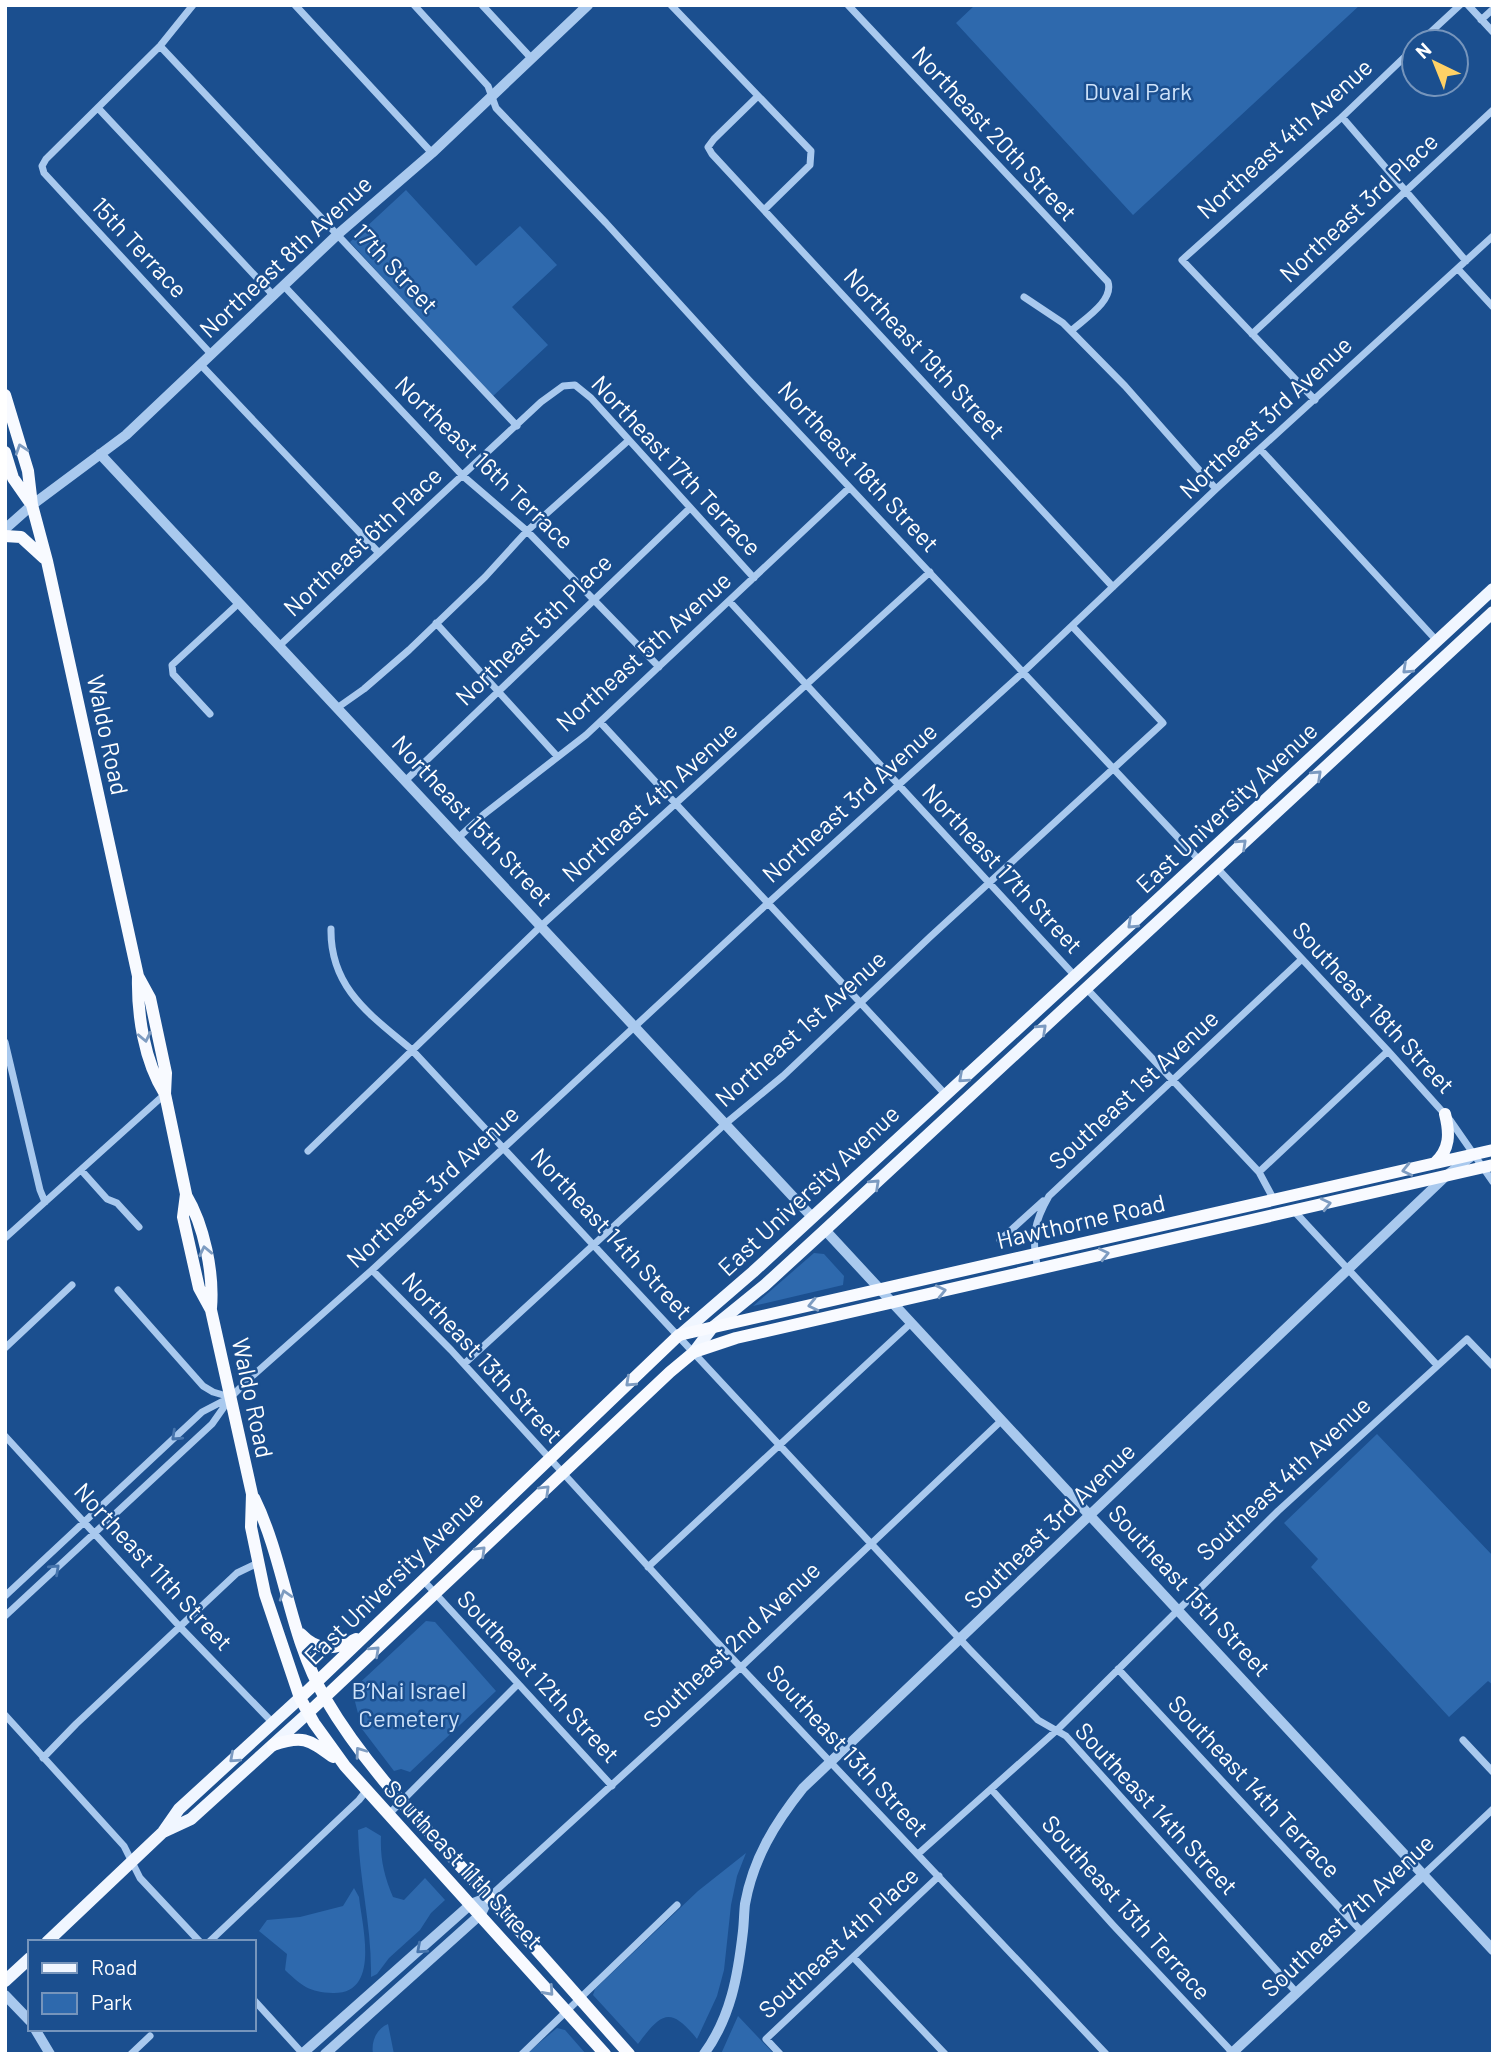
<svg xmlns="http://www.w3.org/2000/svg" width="1498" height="2059" font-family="Barlow,sans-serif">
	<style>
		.green { fill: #2e69ad }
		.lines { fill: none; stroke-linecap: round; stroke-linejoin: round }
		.minor { stroke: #a9c9ee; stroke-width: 7 }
		.tertiary { stroke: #a9c9ee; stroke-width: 10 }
		.primary { stroke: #f0f6ff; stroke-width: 12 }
		.trunk { stroke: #f8faff; stroke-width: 12 }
		.oneway { stroke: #7e9cc1 }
		.oneway2 { stroke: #7b9ac1 }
		.oneway3 { stroke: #4674ac }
		.labels { text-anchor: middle; stroke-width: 5; stroke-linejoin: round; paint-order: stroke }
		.park-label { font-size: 24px; fill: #cfe3fa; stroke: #1b4f8f }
		.street-label { font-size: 24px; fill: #fff; stroke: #1b4f8f }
	</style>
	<rect width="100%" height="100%" fill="#1b4f8f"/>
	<path class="green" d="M975,5h385l-227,210 -177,-192z
		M406,190l70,76 44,-40 37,39 -45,42 36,38 -56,52 -142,-155z
		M814,1253l10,1 20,22 -1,9 -90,21z
		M1377,1434l116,122v129l-5,-4 -39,36 -138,-150 7,-8 -34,-36z
		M426,1621l9,1 61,69 -86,81 -9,-3 -7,2 -32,-42 -10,-39z
		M366,1827l15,9c-1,22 3,40 12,61l11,3 21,-22 20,22 -14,13 -11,17 -31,28 -12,16 -6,3c1,-51 -12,-97 -13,-147z
		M746,1853l-9,23 -6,29 -7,65 -7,26 -20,43c-27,-34 -36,-26 -59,5l-45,-49 2,-6 103,-98z
		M354,1888l5,9c3,29 22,97 -26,96 -24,-1 -31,-7 -48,-23l2,-16 -28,-23 8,-11 33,-3 43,-11z
		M738,2016l36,38h-53z
		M388,2024l6,30h-21c-2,-12 3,-25 15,-30z
		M557,2028l8,2 21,24h-60z"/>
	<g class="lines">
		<path class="minor" d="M193,5l-33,41 -114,113 -4,7 2,7 167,181
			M295,5l137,148
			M414,5l74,81 8,22 110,115 142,156 452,482
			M482,5l50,54
			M671,5l140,146 -1,14 -46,45
			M848,5l260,277c6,19 -24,37 -37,49
			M1468,5l25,27
			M1481,20l12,-11
			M1420,42l40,-37
			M160,46l357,380
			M758,96l-44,43 -6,8 4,7 401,433
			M98,108l176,188
			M1342,117l124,144
			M1458,269l35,38
			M284,286l179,190 64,55 132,136
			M1024,297l39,26 62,63 91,103
			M1252,334l241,-224
			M201,365l178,188
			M1315,400l-133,-140 160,-143 72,-69
			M1261,450l176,191
			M730,602l345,374
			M436,623l121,133
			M279,646l262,-244 22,-16 12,-1 16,13 163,180
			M337,708l27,-19 45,-39 76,-73 42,-46 102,-91
			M210,714l-37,-40 -1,-9 67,-62
			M600,722l345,372
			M405,781l285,-273
			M458,838l25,-23 103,-80 263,-247
			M1217,868l171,183 62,69 43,62
			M331,929c-1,60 41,87 81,121l558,600 68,70 28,16 231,257
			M1086,988l173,184 15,28
			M5,1042l35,148 5,12
			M308,1151l233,-225 389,-354
			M81,1170l26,29 10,4 22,24
			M1259,1172l129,-121
			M1294,1211l143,154
			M5,1238l160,-144
			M1000,1240l43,-39
			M1038,1269c-7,-31 -4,-47 11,-73l253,-237
			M372,1270l79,80 265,291 390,413
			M118,1290l85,96 10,6 17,5
			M5,1348l67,-63
			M464,1364l261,-240 58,-48 147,-139 233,-214 -91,-97
			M5,1436l176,192 92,95
			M648,1567l263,-244
			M423,1580l189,206
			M5,1596l197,-184 25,-13
			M5,1616l207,-192 19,-27 18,-18 123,-109 395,-366 252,-228 197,-187 277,-253
			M1118,1669l244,263
			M5,1715l119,131 16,32 60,64
			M1463,1740l30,32
			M43,1758l33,-34 161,-151 21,-10
			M991,1789l122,136 119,127
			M388,1815l130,-131
			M918,1854l139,-124 221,-219 189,-172 26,27
			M1423,1875l70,-66
			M489,1897l252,-230 261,-247
			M209,1942l150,-142 7,-9
			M853,1957l92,97
			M254,2000l49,54
			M131,2054l19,-18
			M522,2054l155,-149
			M780,2054l-14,-15 173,-163"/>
		<path class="tertiary" d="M100,454l712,763
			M5,529l27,-24 94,-70 211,-200 95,-82 156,-148
			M825,1230l668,720
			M5,1995l25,26
			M35,2029l15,25
			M302,2054l169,-150 18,-7
			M325,2054l156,-140 8,-17
			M704,2054c27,-37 34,-79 39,-123 1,-9 1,-18 2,-27 8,-45 30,-81 58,-116l643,-612 27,-21
			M1231,2054l192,-179"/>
		<path class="primary" d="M680,1335l73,-63 322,-296 418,-387
			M694,1352l18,-24 53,-43 60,-55 668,-618
			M163,1832l28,-13 117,-106
			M47,1942l116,-110 16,-23 121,-111
			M5,1981l25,-23"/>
		<path class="trunk" d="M5,395l23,76 4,34 15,56 91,415c-1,38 6,85 27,118
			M5,452l8,26 16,23
			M5,536l16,1 23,21
			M138,976l12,22 16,75 -1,21 21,100 -3,23 16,71 12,22 41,184 -1,33 14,67 35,104 14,25 31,43 260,288
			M1435,1163c15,-14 15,-29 10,-49
			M186,1195c18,30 28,78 25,113
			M254,1498c31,63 35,138 71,200 41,70 97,126 151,185 52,56 102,114 153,171
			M301,1634c17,18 34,16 55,5
			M300,1698l379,-363 814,-185
			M308,1713l362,-341 24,-20 42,-14 757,-173
			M273,1745c30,-10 35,-6 60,12"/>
	</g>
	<defs><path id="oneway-chevron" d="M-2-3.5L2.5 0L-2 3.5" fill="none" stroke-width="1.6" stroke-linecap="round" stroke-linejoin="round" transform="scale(1.75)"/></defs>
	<g class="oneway">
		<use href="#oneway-chevron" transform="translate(21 449) rotate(-108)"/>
		<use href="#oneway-chevron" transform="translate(145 1037) rotate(78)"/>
		<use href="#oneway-chevron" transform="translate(1407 1170) rotate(167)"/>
		<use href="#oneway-chevron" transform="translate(1326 1204) rotate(-13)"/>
		<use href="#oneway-chevron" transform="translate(205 1251) rotate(-102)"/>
		<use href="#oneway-chevron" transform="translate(1104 1254) rotate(-13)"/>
		<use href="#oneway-chevron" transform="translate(941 1291) rotate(-13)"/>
		<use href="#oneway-chevron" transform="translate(813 1305) rotate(167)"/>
		<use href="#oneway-chevron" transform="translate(630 1382) rotate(137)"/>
		<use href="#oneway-chevron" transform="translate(545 1490) rotate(-44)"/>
		<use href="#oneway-chevron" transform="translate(481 1551) rotate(-44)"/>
		<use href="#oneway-chevron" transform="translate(285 1595) rotate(-107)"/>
		<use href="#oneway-chevron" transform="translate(375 1651) rotate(-43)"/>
		<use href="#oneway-chevron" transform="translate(360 1752) rotate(-126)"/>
		<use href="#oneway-chevron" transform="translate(549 1991) rotate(48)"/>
	</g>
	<g class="oneway2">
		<use href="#oneway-chevron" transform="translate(1407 669) rotate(137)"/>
		<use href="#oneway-chevron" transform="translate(1317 775) rotate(-43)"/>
		<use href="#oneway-chevron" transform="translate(1242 844) rotate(-43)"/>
		<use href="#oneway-chevron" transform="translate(1132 924) rotate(137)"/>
		<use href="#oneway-chevron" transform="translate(1042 1029) rotate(-43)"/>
		<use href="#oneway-chevron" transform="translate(963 1078) rotate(138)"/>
		<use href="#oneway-chevron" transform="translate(875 1184) rotate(-43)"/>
		<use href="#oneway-chevron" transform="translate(234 1758) rotate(138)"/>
	</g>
	<g class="oneway3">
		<use href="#oneway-chevron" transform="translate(176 1436) rotate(137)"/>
		<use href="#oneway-chevron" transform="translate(55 1569) rotate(-43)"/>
		<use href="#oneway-chevron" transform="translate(421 1949) rotate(138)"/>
	</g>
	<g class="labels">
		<g class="park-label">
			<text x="1138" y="100">Duval Park</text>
			<text x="409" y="1699">B’Nai Israel<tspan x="409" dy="28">Cemetery</tspan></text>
		</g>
		<g class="street-label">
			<text transform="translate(994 134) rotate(47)" y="8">Northeast 20th Street</text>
			<text transform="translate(1285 139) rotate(-42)" y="8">Northeast 4th Avenue</text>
			<text transform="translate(1359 208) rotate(-43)" y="8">Northeast 3rd Place</text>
			<text transform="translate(139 248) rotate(47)" y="8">15th Terrace</text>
			<text transform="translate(286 257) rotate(-43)" y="8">Northeast 8th Avenue</text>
			<text transform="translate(395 269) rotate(47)" y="8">17th Street</text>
			<text transform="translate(924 354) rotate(47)" y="8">Northeast 19th Street</text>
			<text transform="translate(1266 418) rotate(-43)" y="8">Northeast 3rd Avenue</text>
			<text transform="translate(484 463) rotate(44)" y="8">Northeast 16th Terrace</text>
			<text transform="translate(676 466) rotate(47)" y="8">Northeast 17th Terrace</text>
			<text transform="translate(858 467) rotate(47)" y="8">Northeast 18th Street</text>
			<text transform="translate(363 542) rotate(-43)" y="8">Northeast 6th Place</text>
			<text transform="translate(534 630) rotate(-44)" y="8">Northeast 5th Place</text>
			<text transform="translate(644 652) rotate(-42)" y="8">Northeast 5th Avenue</text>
			<text transform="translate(107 735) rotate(78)" y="8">Waldo Road</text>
			<text transform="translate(650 802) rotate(-42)" y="8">Northeast 4th Avenue</text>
			<text transform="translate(850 803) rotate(-42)" y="8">Northeast 3rd Avenue</text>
			<text transform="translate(1227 808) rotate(-43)" y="8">East University Avenue</text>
			<text transform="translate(472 821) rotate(47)" y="8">Northeast 15th Street</text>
			<text transform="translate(1002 869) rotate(47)" y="8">Northeast 17th Street</text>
			<text transform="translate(1373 1008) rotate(47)" y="8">Southeast 18th Street</text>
			<text transform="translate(801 1029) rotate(-42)" y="8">Northeast 1st Avenue</text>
			<text transform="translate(1134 1090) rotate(-43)" y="8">Southeast 1st Avenue</text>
			<text transform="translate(433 1187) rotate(-43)" y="8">Northeast 3rd Avenue</text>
			<text transform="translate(809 1191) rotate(-43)" y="8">East University Avenue</text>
			<text transform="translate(1081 1222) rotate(-13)" y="8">Hawthorne Road</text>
			<text transform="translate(611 1234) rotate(47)" y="8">Northeast 14th Street</text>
			<text transform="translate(482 1358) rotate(47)" y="8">Northeast 13th Street</text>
			<text transform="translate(252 1398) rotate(78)" y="8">Waldo Road</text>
			<text transform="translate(1284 1479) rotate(-43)" y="8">Southeast 4th Avenue</text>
			<text transform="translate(1050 1526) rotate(-44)" y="8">Southeast 3rd Avenue</text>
			<text transform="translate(153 1567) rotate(47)" y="8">Northeast 11th Street</text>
			<text transform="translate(394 1578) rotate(-44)" y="8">East University Avenue</text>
			<text transform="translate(1189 1591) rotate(47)" y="8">Southeast 15th Street</text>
			<text transform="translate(732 1645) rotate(-43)" y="8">Southeast 2nd Avenue</text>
			<text transform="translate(538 1677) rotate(47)" y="8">Southeast 12th Street</text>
			<text transform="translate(847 1751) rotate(47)" y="8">Southeast 13th Street</text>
			<text transform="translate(1254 1787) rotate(47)" y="8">Southeast 14th Terrace</text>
			<text transform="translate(1156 1809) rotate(47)" y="8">Southeast 14th Street</text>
			<text transform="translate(463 1865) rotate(47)" y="8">Southeast 11th Street</text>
			<text transform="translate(1126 1908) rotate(48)" y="8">Southeast 13th Terrace</text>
			<text transform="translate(1348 1916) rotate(-43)" y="8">Southeast 7th Avenue</text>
			<text transform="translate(839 1943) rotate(-43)" y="8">Southeast 4th Place</text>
		</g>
	</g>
	<rect width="1498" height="2059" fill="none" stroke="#ffffff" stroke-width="14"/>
	<rect x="28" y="1940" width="228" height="91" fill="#1b4f8f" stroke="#7695bc" stroke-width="2"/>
	<rect x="42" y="1963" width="35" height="10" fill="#f0f6ff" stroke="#7695bc" stroke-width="2"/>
	<text x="91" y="1975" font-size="21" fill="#ffffff">Road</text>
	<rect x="42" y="1993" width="35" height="21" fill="#2e69ad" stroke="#7695bc" stroke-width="2"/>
	<text x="91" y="2010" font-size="21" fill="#ffffff">Park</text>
	<g transform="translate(1435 63) rotate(317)"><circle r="33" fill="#1b4f8f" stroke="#7695bc" stroke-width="2"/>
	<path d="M0-5L12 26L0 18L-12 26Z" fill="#ffd166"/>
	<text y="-10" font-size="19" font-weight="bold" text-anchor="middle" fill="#ffffff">N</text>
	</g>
</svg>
